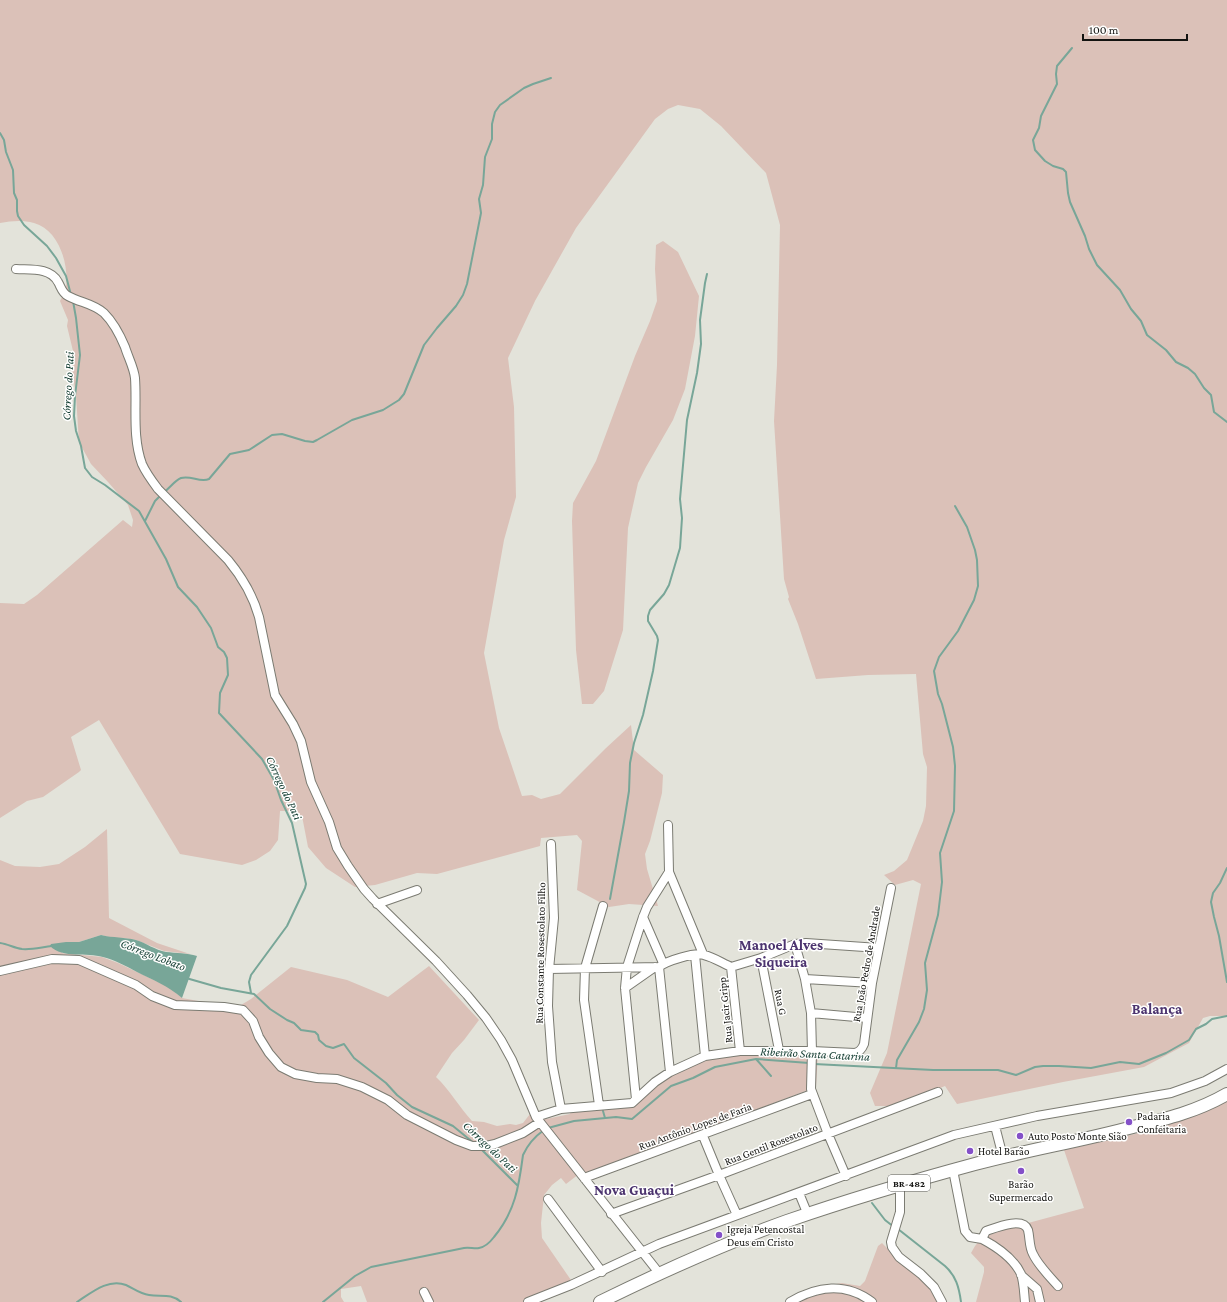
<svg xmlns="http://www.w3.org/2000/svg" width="1227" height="1302" font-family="'Crimson Pro',serif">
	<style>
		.green { fill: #dbc1b8 }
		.water { fill: #78a698 }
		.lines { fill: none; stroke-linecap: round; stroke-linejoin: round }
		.stream { stroke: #78a698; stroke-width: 2 }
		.minor-casing { stroke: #7b7b72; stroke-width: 10 }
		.highway-casing { stroke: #7b7b72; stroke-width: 14 }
		.minor { stroke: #fff; stroke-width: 8 }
		.highway { stroke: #fff; stroke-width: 12 }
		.poi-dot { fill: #8450c8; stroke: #fffffe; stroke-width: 1.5 }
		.labels { text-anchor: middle; stroke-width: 3; stroke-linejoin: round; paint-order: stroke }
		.shield { fill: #fffffe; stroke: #5a5a57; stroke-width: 1 }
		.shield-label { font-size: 10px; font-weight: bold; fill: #131310 }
		.street-label { font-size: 11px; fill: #131310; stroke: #fffffe }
		.poi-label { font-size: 11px; fill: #131310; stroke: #fffffe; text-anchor: start }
		.water-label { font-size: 12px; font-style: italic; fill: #123c31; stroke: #fffffe }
		.district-label { font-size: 15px; font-weight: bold; fill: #4c346f; stroke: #fffffe }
	</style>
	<rect width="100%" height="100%" fill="#e3e3da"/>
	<path class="green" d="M0,0h1227v1016h-17l-7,2 -14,25 -45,24 -81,15 -106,22 -12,-18 -48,20h-22l-5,-13 17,-40 34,-169 -8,-4 -18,5 -11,-10 10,-4 13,-11 16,-39 3,-15 1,-39 -4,-13 -7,-80 -48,1 -52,4 -18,-55 -10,-25 1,-2 -5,-18 -10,-158 3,-56 3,-140 -14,-52 -45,-47 -21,-17 -22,-4 -10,4 -13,10 -79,109 -41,73 -27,57 6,49 2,90 -12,43 -20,113 15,75 23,68 10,-1 9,4 19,-5 46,-46 25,-23 3,25 29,25 -1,18 -12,48 -5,13 2,15 11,37 -29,-2 -20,3 -32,-17 5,-49 -5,-6 -36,3 -1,8 -103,28 -20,-1 -42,12 -20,2 -29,-19 -18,-21 -6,-31 -10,-5h-12l-2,29 -8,11 -14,9 -14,5 -62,-11 -81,-134 -28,17 10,33 -2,2 -36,25 -16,4 -27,17v-215l24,1 13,-9 86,-75 9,7 1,-7 -5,-15 -20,-23 -17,-18 -12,-22 -3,-46 -4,-26 1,-19 -6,-25 1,-6 -8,-19c2,-4 6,-9 6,-14 3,-23 -7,-57 -32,-64 -12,-3 -22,-2 -34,0z
		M663,241l15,11 21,44 -4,40 -10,53 -12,31 -27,47 -8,16 -10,45 -5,102 -19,61 -11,13h-11l-6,-54 -4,-129 1,-18 23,-42 39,-105 15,-35 7,-20 -2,-32 1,-24z
		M107,829l2,89 48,25 33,11 -26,-3 -28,-11 -12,-2h-11l-12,-3 -22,7h-13l-4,11 40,4 16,6 53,25 11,10 54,10 15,-9 40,-32 56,13 41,17 41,-31 50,54 -15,20 -12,13 -16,24c14,13 23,30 36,44l12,1 13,4 13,-2 6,1 7,-2 7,-9 4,-3 2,3 10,5 24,-5 1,-3 63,-7 29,-25 17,-8 33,-13 20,-5h85l-2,34 -226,86 -11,1 -13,10 -5,-6 -9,7 -8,10 -3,28 1,15 31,45 -49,19h-157l-6,-16 -20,3v8l3,5h-344v-442l15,6 25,1 19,-3 26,-17z
		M1227,1101v201h-251l8,-30v-5l-13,-14 4,-7 5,-6 9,-5 17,-6 78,-21 -20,-58 71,-16 72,-23z
		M882,1243l13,13 32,28 12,18h-151l30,-15 24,-4 18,3 5,-5 13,-35z"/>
	<path class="water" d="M101,935c12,3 24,2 35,5 10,3 19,10 30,12 10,1 21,1 31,4l-15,42c-14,-12 -29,-18 -45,-26 -11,-6 -22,-12 -34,-15 -16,-5 -40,2 -53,-11l1,-2 15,-2h13z"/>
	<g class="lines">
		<path class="stream" d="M1072,48l-15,18 -1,8 1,10 -16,32 -2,12 -6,12 2,10 10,11 8,5 10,3 3,3 2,21 2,9 15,34 4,13 8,16 23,25 11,19 10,12 6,14 19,15 10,12 12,6 7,6 9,14 7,7 3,17 13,10
			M0,133l4,7 2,12 7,18 1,23 3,7v11l1,5 6,9 23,21 9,12 10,18 5,19
			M73,301l3,17 4,37 -5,41 -1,20 2,15 5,15 4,22 7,9 13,8 34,26 27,48 12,28 19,20 14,21 7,19 6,5 3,6 1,17 -8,18 -1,20 43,46 12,21 7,20 11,23 14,61 -1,4 -18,38 -36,49 -2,7 2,11
			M164,492c6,-4 10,-11 17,-14 10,-3 19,5 28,1l21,-25 19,-4 23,-15 10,-1 23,7 8,1 4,-2 35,-20 31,-10 16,-10 5,-6 20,-49 13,-17 19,-22 7,-11 4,-11 14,-71 -2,-14 4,-14 2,-28 7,-18v-15l3,-12 5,-7 24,-17 9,-4 18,-6
			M145,521l10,-20 6,-6
			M1227,868l-7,15 -7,10 -2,9 3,15 5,19 8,46
			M610,899l14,-77 5,-31 1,-28 4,-20 9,-28 10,-44 5,-31 -1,-4 -9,-15v-5l2,-6 14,-16 5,-9 11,-37 2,-30 -2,-19 7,-79 10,-47 4,-29 -1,-24 5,-37 2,-9
			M0,943c8,1 14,5 22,6 10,1 20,-2 30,-3
			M186,978l35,10 33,6 16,15 17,11 7,3 7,7 14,2 3,3 1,5 7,6 7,2 11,-4 10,14 32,25 11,12 15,12 41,19 22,18
			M756,1059l15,17
			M814,1064l119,6h65l18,5 19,-8 8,-1h16l32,2 29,-6 19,2 27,-11 23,-13 7,-11 10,-5 6,-5 15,-3
			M896,1068l1,-8 22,-38 5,-13 3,-19 -2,-27 13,-48 4,-33 -2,-29 14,-42 1,-45 -2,-19 -11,-43 -4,-10 -4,-23 5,-14 19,-26 16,-31 4,-14 -1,-26 -2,-10 -8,-23 -12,-21
			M603,1111l2,7
			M548,1128l26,-7 42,-4 16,2 39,-33 22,-8 22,-11 41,-8 53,4
			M481,1149l36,36
			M872,1203l13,17 9,7
			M898,1229l47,37c11,10 14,21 16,36
			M77,1302c14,-9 31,-24 49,-17 7,3 14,9 23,10 12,2 22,-2 32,7
			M323,1302l32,-26 16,-9 93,-19c5,-1 11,1 15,0 6,-1 12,-7 15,-11 21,-25 25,-51 29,-82 5,-11 11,-18 21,-25"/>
		<defs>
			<path id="minor" d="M16,269c14,1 34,-2 42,13 3,5 4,11 10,14 13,7 24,7 36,17 9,9 16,22 21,34 3,10 9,21 10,31 2,28 -3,59 7,86 4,9 10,17 16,25l70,71c14,17 25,35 31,57l16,78 18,29 8,17 10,41 18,40 8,26 11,18 16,23 9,10 63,62 31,34 19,23 15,22 11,20 24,57 123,156
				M668,825l1,47 34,82
				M551,844l3,74 -5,51 -1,37 4,56 9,47
				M377,904l40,-14
				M643,917l20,46
				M795,944l10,35 6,34 1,38 -1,38 17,45 18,42
				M695,955l10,101
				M761,958l18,92
				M659,967l11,105
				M731,967l9,84
				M549,969l110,-2c7,-6 36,-15 45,-12 9,2 18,8 27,12l30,-9 34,-14 11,-1 73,5
				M0,971l52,-12 27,1 57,25 16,11 23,9 49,2 19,3 10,11 6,16 10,16 12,14 14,7 22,4 20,1 25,8 26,13 19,15 49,25 16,6h14l9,-2 28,-11 17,-11
				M805,979l67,4
				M625,988l30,-21
				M811,1013l56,5
				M636,1099l-11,-111 2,-21 16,-50 4,-10 22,-35
				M599,1105l-15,-105 1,-32 18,-62
				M536,1117l25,-8 71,-6 23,-21 15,-10 35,-16 35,-5h72l43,2c5,-1 7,-4 9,-9l8,-61 19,-95
				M995,1126l8,31
				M703,1136l16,39 18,40
				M953,1170l12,61 5,6 12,2
				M584,1178l228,-84
				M900,1185v27l-9,30 1,5 7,10 22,17 13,13 8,15
				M799,1193l9,22
				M548,1199l54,73
				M611,1214l108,-39 219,-83
				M1021,1275l16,14 3,13
				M424,1292l5,10
				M528,1302l43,-17 88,-41 295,-109 83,-19 134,-23 34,-12 22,-12
				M790,1302c27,-16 56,-20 82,0
				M1025,1302c-1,-9 -1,-19 -4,-28 -7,-15 -24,-27 -39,-35l4,-8c9,-3 37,-15 42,-1 2,8 1,17 5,24 5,11 17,23 25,32"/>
			<path id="highway" d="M600,1302c61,-30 123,-58 187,-81 61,-21 125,-40 188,-57 52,-14 106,-23 158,-37 33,-8 65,-16 94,-33"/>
		</defs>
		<use href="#minor" class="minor-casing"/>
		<use href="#highway" class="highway-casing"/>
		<use href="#minor" class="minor"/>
		<use href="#highway" class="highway"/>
	</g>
	<g class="poi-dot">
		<circle cx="1129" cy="1122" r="4"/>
		<circle cx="1020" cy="1136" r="4"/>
		<circle cx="970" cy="1151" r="4"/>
		<circle cx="1021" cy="1171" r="4"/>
		<circle cx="719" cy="1235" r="4"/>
	</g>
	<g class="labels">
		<rect class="shield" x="888" y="1175" width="42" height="16" rx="3"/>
		<g class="shield-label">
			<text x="909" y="1187">BR-482</text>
		</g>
		<g class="street-label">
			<text transform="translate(540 953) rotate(-89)" y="4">Rua Constante Rosestolato Filho</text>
			<text transform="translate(866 964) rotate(-80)" y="4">Rua João Pedro de Andrade</text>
			<text transform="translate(781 1002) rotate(79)" y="4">Rua G</text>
			<text transform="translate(725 1010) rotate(-96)" y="4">Rua Jacir Gripp</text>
			<text transform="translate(695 1126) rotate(-20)" y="4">Rua Antônio Lopes de Faria</text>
			<text transform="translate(771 1144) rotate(-21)" y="4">Rua Gentil Rosestolato</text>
		</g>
		<g class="poi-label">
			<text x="1137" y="1120">Padaria<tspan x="1137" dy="13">Confeitaria</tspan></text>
			<text x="1028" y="1140">Auto Posto Monte Sião</text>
			<text x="978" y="1155">Hotel Barão</text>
			<text x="1021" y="1188" text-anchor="middle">Barão<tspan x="1021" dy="13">Supermercado</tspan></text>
			<text x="727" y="1233">Igreja Petencostal<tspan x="727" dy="13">Deus em Cristo</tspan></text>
		</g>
		<g class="water-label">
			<text transform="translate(68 386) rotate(-87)" y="4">Córrego do Pati</text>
			<text transform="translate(284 788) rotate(65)" y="4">Córrego do Pati</text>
			<text transform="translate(153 955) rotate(21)" y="4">Córrego Lobato</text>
			<text transform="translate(815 1054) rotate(3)" y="4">Ribeirão Santa Catarina</text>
			<text transform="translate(490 1147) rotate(43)" y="4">Córrego do Pati</text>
		</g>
		<g class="district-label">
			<text x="781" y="950">Manoel Alves<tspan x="781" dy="17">Siqueira</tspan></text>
			<text x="1157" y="1014">Balança</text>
			<text x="634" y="1195">Nova Guaçui</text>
		</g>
	</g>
	<path d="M1083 34v6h104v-6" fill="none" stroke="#131310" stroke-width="2"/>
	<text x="1089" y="34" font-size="12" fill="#131310" stroke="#fffffe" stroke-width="3" paint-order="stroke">100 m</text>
</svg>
